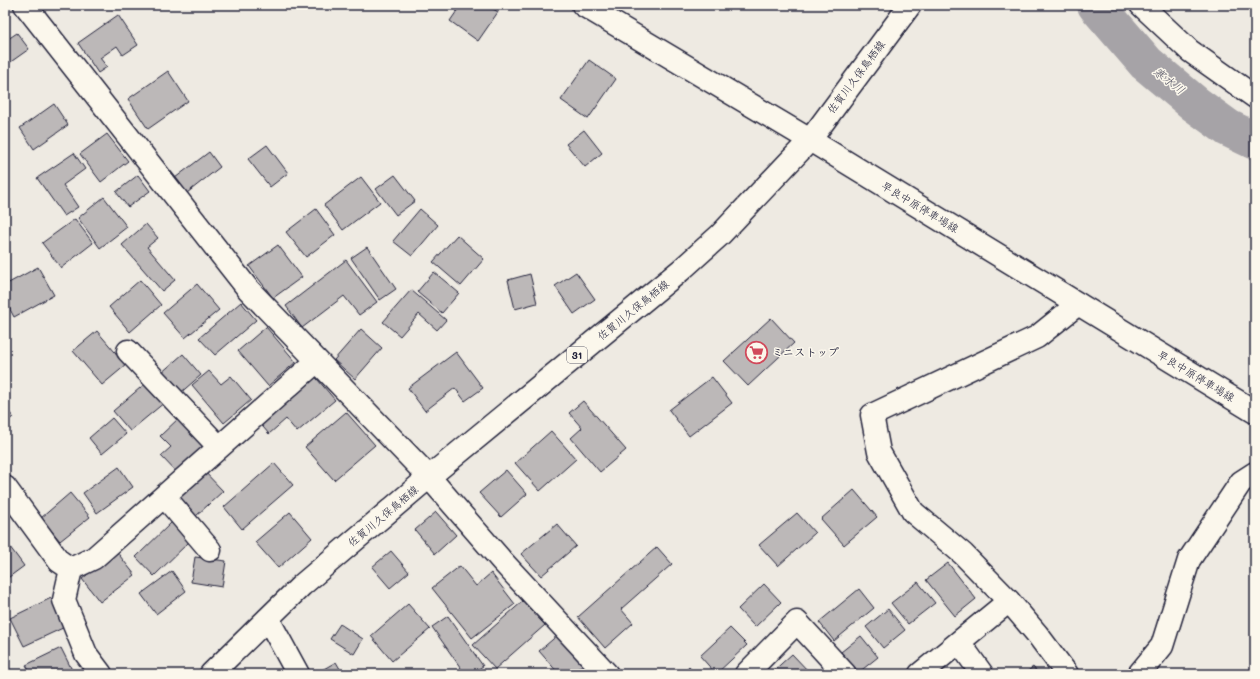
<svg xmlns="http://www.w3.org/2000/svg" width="1260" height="679" font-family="Mali,'Klee One',sans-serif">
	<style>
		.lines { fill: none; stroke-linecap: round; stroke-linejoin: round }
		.river { stroke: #a6a3a7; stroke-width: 38 }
		.building { fill: #bcb8b8; stroke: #22223b }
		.minor-casing { stroke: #22223b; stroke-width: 25 }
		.secondary-casing { stroke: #22223b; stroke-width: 25 }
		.primary-casing { stroke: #22223b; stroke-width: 25 }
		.minor { stroke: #fbf7ec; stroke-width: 22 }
		.secondary { stroke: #fbf7ec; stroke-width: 22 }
		.primary { stroke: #fbf7ec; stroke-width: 22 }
		.labels { text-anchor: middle; stroke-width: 3; stroke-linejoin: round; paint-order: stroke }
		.shield { fill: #fbf7ec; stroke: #636270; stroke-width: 1 }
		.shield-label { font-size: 10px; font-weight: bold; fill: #22223b }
		.street-label { font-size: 11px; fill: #22223b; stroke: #fbf7ec }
		.poi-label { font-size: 11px; font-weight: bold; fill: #22223b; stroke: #fbf7ec; text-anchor: start }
		.water-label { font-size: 12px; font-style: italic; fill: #575666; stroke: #fbf7ec }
	</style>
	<rect width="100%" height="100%" fill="#eeeae2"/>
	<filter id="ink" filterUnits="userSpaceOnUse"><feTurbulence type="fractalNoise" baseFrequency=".025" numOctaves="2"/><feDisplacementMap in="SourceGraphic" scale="8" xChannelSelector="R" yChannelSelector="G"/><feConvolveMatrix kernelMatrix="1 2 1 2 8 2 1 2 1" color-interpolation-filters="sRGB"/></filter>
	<g filter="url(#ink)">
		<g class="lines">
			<path class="river" d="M1096,5l50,58 49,41 33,24 27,13"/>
		</g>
		<path class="building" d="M461,5h26l11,7 -20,29 -28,-20z
			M118,15l20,30 -15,10 -6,-9 -17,12 7,9 -9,6 -20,-30z
			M17,33l12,16 -24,17v-25z
			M589,60l27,19 -28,40 -27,-19z
			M168,71l20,30 -40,28 -20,-30z
			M54,104l14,21 -34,24 -14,-21z
			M584,130l18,23 -17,14 -19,-23z
			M107,134l21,27 -27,21 -21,-28z
			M267,145l21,28 -18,14 -22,-28z
			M209,152l11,15 -33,26 -12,-15z
			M74,153l11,16 -22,16 15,22 -14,9 -27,-38z
			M138,175l12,16 -22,16 -12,-15z
			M395,175l20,26 -19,14 -20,-26z
			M361,177l19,25 -37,28 -19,-25z
			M104,197l23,30 -27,21 -22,-30z
			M316,209l19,26 -29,22 -20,-25z
			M420,209l18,16 -26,31 -19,-15z
			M75,219l18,24 -32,25 -19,-25z
			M146,224l12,14 -11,9 28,33 -13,11 -40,-46z
			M457,235l27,24 -23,27 -28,-24z
			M278,245l24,32 -29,21 -24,-32z
			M367,247l29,42 -16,11 -29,-42z
			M346,260l31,42 -18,13 -15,-19 -42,32 -16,-22z
			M38,267l16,28 -40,22 -9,-17v-15z
			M434,272l25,21 -17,20 -25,-21z
			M576,272l19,27 -21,15 -19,-28z
			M530,274l7,29 -22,6 -7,-29z
			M140,280l21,25 -31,27 -21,-25z
			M197,284l22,26 -34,28 -22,-25z
			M411,290l35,30 -9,10 -18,-16 -19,22 -17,-14z
			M241,302l15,18 -41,35 -16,-17z
			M771,318l23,25 -46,43 -24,-25z
			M266,327l30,35 -28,24 -30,-35z
			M361,329l21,19 -27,31 -21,-19z
			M97,331l29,34 -24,20 -29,-34z
			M456,352l27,36 -18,13 -10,-13 -30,23 -17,-23z
			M183,354l18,21 -23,20 -18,-21z
			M209,371l12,13 10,-8 20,24 -27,23 -32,-38z
			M312,373l23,27 -38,32 -11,-13 -17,15 -12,-14z
			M712,377l20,26 -43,33 -20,-26z
			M147,382l18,20 -35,29 -17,-20z
			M583,401l43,49 -26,22 -29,-34 11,-10 -13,-15z
			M5,407l8,10 -8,6z
			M346,412l29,33 -41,35 -29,-33z
			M180,417l29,30 -30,28 -18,-19 10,-9 -11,-11z
			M112,418l14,16 -24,20 -13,-16z
			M551,431l25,28 -36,32 -25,-28z
			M274,463l19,22 -51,44 -18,-22z
			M119,467l14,20 -36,26 -14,-20z
			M202,469l21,22 -28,26 -21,-22z
			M506,470l21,24 -26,23 -22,-24z
			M854,490l23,27 -33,28 -23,-26z
			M70,493l20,24 -30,24 -19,-23z
			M290,512l22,26 -34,30 -23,-26z
			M436,512l20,23 -21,19 -20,-24z
			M797,513l18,20 -37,33 -19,-21z
			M173,521l18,19 -37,36 -18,-19z
			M557,524l19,22 -35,30 -20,-22z
			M7,543l17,23 -19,14v-36z
			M657,547l15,17 -51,45 12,14 -28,25 -27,-31z
			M116,551l19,24 -35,27 -18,-23z
			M391,551l18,21 -19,16 -18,-21z
			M195,557l31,4 -4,26 -31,-5z
			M948,563l28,36 -21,17 -29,-36z
			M460,566l16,20 15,-13 24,31 -43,34 -40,-50z
			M172,571l14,20 -30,23 -15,-20z
			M918,582l17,21 -27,21 -17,-21z
			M764,584l17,18 -26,25 -17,-18z
			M859,589l15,19 -40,33 -15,-19z
			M51,598l14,29 -41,19 -14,-28z
			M523,601l22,24 -50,44 -22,-24z
			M408,604l22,25 -38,32 -21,-25z
			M888,609l17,21 -22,18 -17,-21z
			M448,616l35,50 -12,8h-6l-33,-47z
			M340,624l23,15 -9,15 -24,-15z
			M730,628l17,17 -31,29 -16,-18z
			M559,634l25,29 -12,11h-13l-20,-23z
			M861,636l17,21 -20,16 -17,-21z
			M61,648l13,26h-43l-5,-9z
			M792,654l18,19 -1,1h-39z
			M336,662l7,12h-28z
			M689,667l7,7h-14z
			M1033,667l6,7h-15z"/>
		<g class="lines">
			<defs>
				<path id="minor" d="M25,5l223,284 181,188 73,84 105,113
					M1141,5l49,46 65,46
					M128,351l91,96
					M5,487l54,74 12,8 -7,31 22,54 15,20
					M164,496l46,54
					M71,569l23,-11 223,-197
					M268,619l30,55
					M959,642l23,32
					M746,674l51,-52 48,52
					M920,674l89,-73
					M1067,674l-30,-40 -28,-33 -46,-47 -50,-42 -34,-60 -7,-37 165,-78 41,-33
					M1139,674l23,-28 27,-86 52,-78 14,-9"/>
				<path id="secondary" d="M583,5l227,135 445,272"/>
				<path id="primary" d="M211,674l91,-89 127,-108 252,-207 39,-35 90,-95 100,-135"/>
			</defs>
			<use href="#minor" class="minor-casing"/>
			<use href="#secondary" class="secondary-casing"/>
			<use href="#primary" class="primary-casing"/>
			<use href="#minor" class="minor"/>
			<use href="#secondary" class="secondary"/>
			<use href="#primary" class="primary"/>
		</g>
	</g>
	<defs>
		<symbol id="supermarket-ring" viewBox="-11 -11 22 22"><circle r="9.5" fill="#fbf7ec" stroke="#d1495b" stroke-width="1.5"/><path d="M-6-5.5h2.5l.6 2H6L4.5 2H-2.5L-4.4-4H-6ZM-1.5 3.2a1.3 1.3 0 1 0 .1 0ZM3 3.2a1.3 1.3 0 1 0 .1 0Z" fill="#d1495b"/></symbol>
	</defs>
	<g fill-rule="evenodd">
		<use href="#supermarket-ring" x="744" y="340" width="25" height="25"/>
	</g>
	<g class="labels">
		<rect class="shield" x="567" y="347" width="20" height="16" rx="3"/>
		<g class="shield-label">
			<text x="577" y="359">31</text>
		</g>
		<g class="street-label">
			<text transform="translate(856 77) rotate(-53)" y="4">佐賀川久保鳥栖線</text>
			<text transform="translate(920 207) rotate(31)" y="4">早良中原停車場線</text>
			<text transform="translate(633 310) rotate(-39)" y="4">佐賀川久保鳥栖線</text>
			<text transform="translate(1196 376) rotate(31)" y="4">早良中原停車場線</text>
			<text transform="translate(383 516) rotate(-40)" y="4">佐賀川久保鳥栖線</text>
		</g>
		<g class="poi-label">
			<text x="772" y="356">ミニストップ</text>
		</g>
		<g class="water-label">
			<text transform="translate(1169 81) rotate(38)" y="4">寒水川</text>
		</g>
	</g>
	<rect width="1260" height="679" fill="none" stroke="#fbf7ec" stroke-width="20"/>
	<rect x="10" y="10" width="1240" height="659" fill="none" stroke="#22223b" stroke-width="1.5" filter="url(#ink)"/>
</svg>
